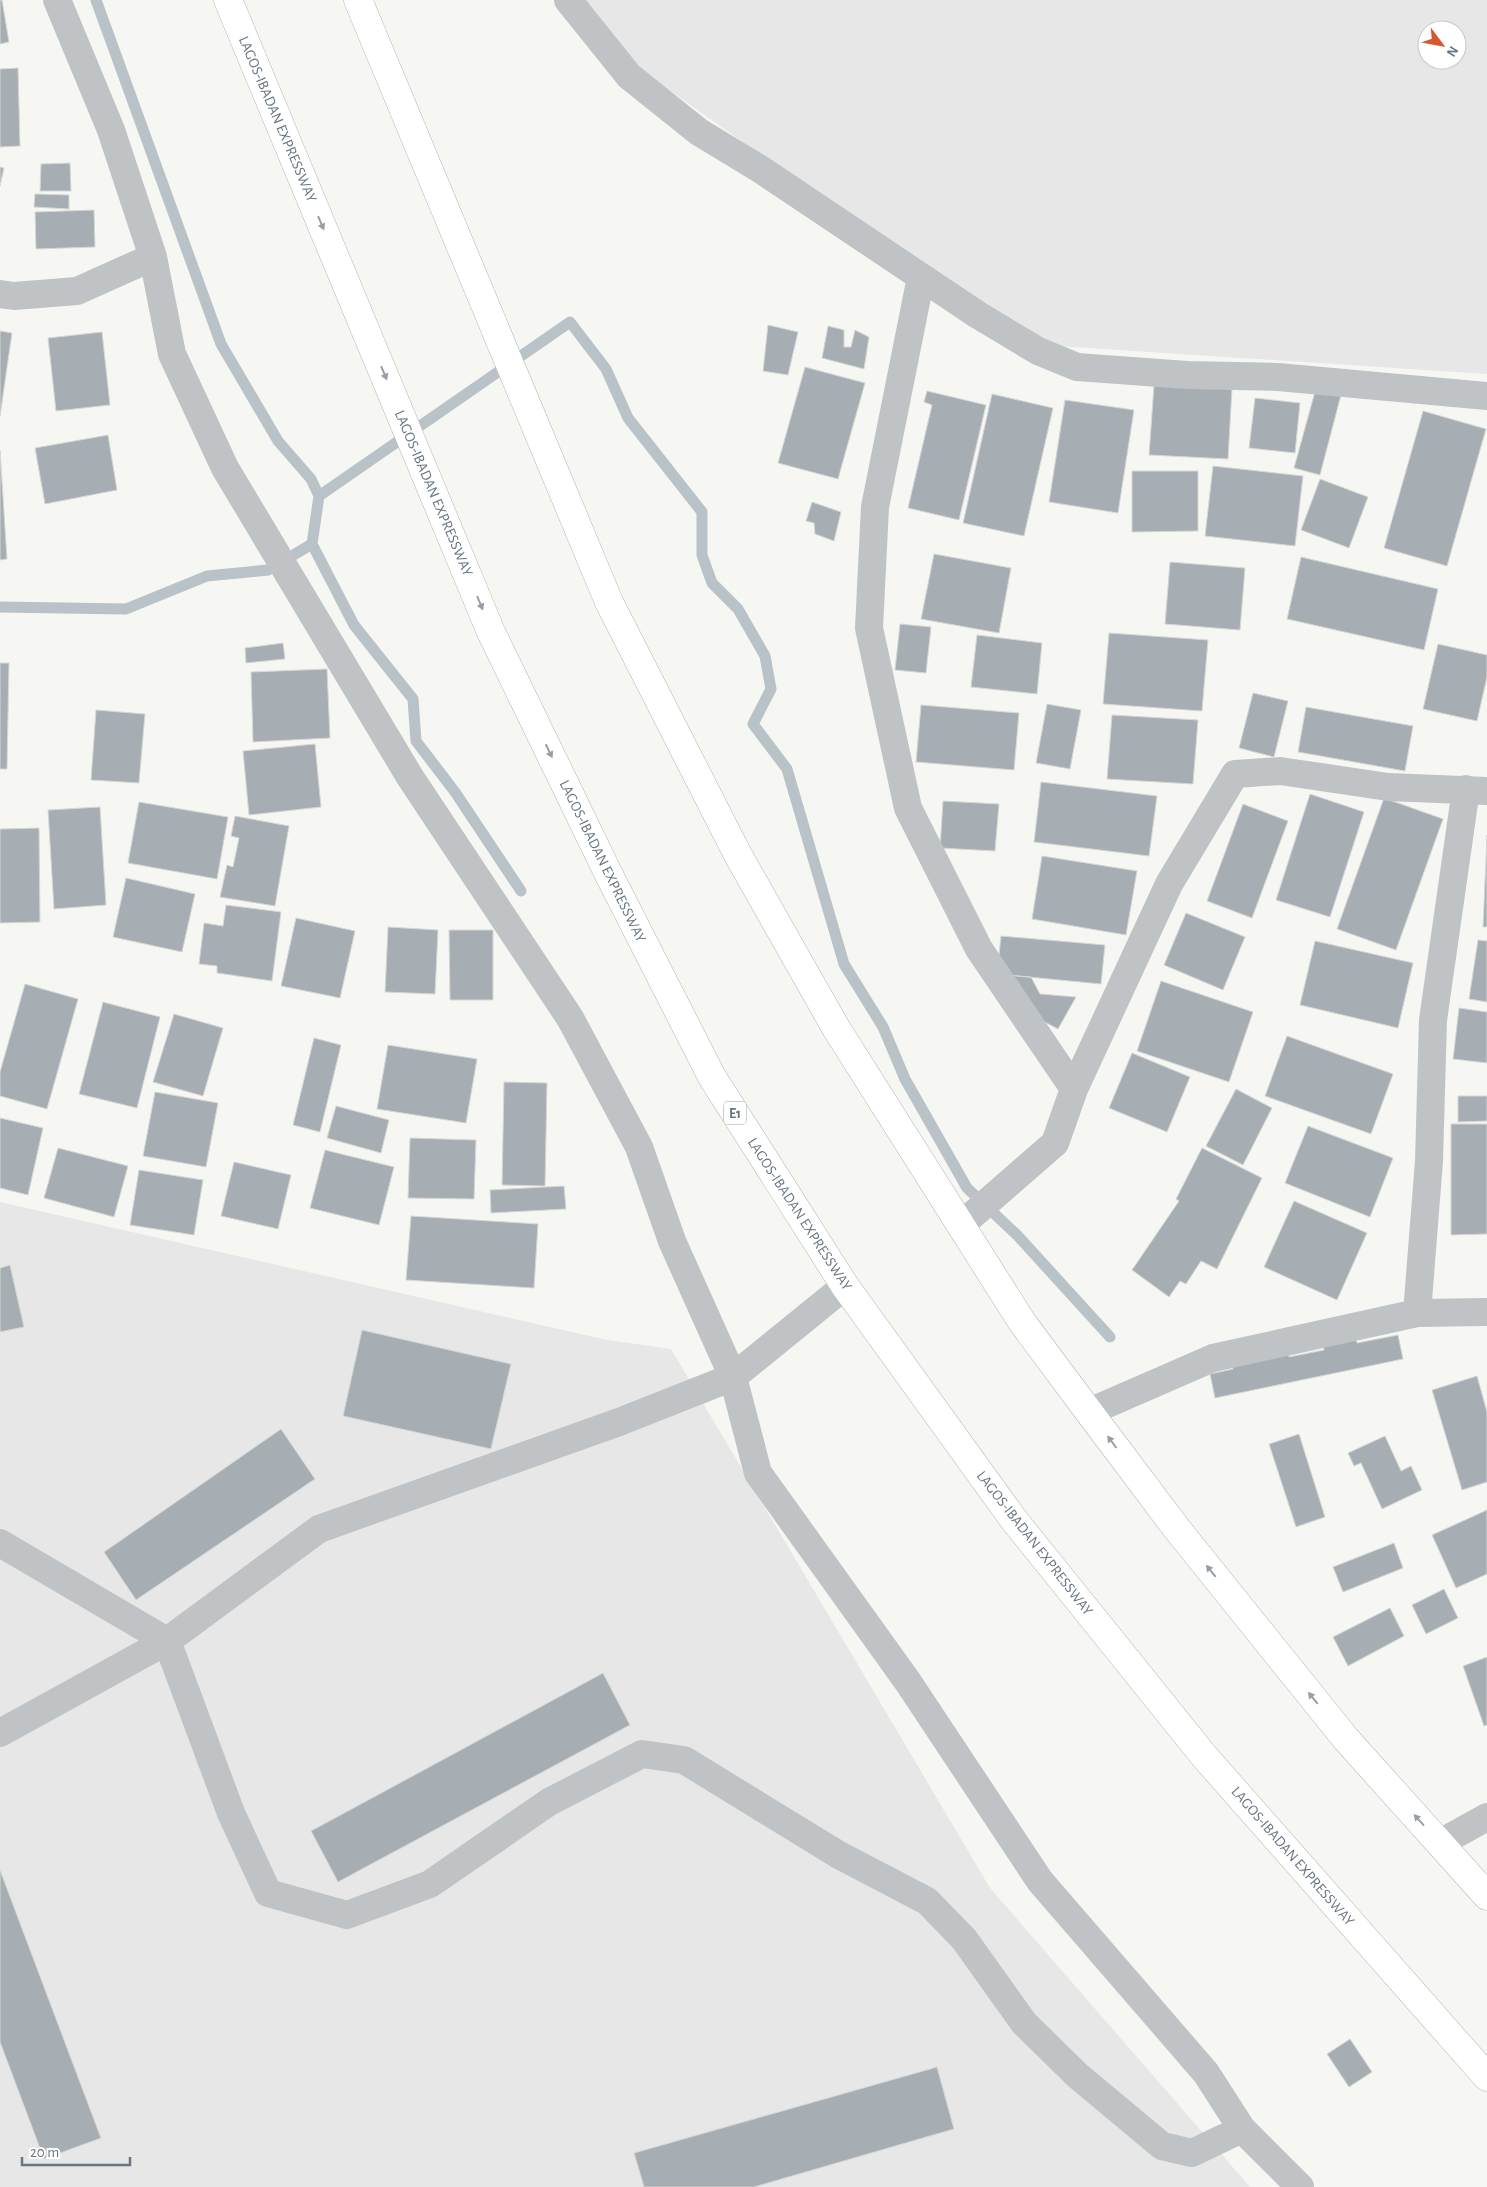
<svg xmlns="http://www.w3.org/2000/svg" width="1487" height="2187" font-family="'Alegreya Sans',sans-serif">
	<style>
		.built { fill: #e6e7e6; fill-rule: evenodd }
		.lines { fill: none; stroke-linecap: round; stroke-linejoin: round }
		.stream { stroke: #b8c2c7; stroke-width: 11 }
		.building { fill: #a7aeb3; stroke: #d7d7d5 }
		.highway-casing { stroke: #b2b6b9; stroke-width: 29 }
		.minor { stroke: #bfc3c6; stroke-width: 28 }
		.highway { stroke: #fff; stroke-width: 28 }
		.oneway { fill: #959fa8 }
		.labels { text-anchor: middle; stroke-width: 5; stroke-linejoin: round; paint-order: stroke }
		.shield { fill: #fff; stroke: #959fa8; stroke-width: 1 }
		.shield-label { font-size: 14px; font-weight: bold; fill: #677682 }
		.street-label { font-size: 15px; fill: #677682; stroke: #fff }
	</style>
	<rect width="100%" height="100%" fill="#f6f6f3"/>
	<path class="built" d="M571,0h916v374l-459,-30 -442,-313zM1427,30h30v30h-30z
		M0,1202l607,138 64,9 319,539 260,299h-1250z"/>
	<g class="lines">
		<path class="stream" d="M96,0l125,344 57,97 33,38 8,17
			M312,544l42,81 59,74 3,42 39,51 66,99
			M0,607l126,2 81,-33 61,-6 44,-26 7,-48 251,-174 36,47 22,49 74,94v43l10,28 26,26 27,47 6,33 -18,35 34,45 57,195 39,63 22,52 62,109 50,47 93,102"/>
	</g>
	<path class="building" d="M0,0h2l7,42 -9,2z
		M18,68l2,78 -20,1v-78z
		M70,163l1,28h-31l1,-27z
		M0,167l4,1 -4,18z
		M35,194l34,1v14l-35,-2z
		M94,210l1,37 -59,2 -1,-37z
		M768,325l30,7 -10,43 -25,-4z
		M828,326l16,4v17h7l4,-17 14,7 -5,32 -42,-11z
		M0,331l12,2 -12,83z
		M102,332l8,73 -54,6 -8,-73z
		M805,367l60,16 -27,96 -60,-16z
		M1154,385l78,4 -4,70 -79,-4z
		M1316,388l25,7 -21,80 -26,-7z
		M927,391l59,14 -27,115 -51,-12 24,-103 -8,-3z
		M992,394l61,14 -29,128 -61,-13z
		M1255,398l45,5 -5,50 -46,-5z
		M1065,400l69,10 -16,103 -69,-11z
		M1423,411l63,18 -39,137 -63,-18z
		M108,435l9,55 -72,14 -10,-56z
		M0,450l7,109 -7,1z
		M1213,466l90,10 -8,70 -90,-10z
		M1132,471h66v60l-66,1z
		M1320,479l48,18 -19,51 -48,-18z
		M812,502l29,10 -7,29 -19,-7 -1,-11 -8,-2z
		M934,554l77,14 -12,65 -78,-14z
		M1301,557l137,32 -14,61 -137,-31z
		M1170,562l75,6 -5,62 -75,-6z
		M900,624l31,3 -5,46 -31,-3z
		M1109,633l99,7 -6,71 -99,-7z
		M977,635l65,8 -5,51 -66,-7z
		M283,643l2,16 -39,4 -1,-15z
		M1438,644l49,11v22l-10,44 -54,-12z
		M0,663h9l-2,106h-7z
		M327,669l3,69 -77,4 -2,-70z
		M1253,693l35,8 -14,56 -35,-9z
		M1047,704l34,6 -11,59 -34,-6z
		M921,705l98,8 -5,57 -98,-8z
		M1306,707l107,19 -8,45 -107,-19z
		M96,710l49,4 -6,69 -48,-3z
		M1112,715l86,5 -5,64 -86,-5z
		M315,744l6,63 -72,8 -6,-64z
		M1041,782l116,14 -8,60 -115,-14z
		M1310,794l54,18 -34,105 -54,-17z
		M1384,798l59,21 -47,131 -59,-21z
		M943,801l56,3 -4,47 -55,-3z
		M139,802l89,15 -11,62 -89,-16z
		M1243,804l45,17 -36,97 -45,-17z
		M100,807l6,98 -52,4 -6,-99z
		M235,816l54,10 -14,80 -55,-9 7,-32 6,2 6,-29 -8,-2z
		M39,828l1,94 -40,1v-94z
		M1487,835v92h-4z
		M1042,856l95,15 -11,64 -94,-16z
		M126,878l69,16 -13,58 -69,-15z
		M226,905l55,7 -9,69 -55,-8v-7l-18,-2 5,-41 19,3z
		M1186,913l59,24 -22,53 -59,-25z
		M296,918l59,13 -15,67 -59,-12z
		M388,927l50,3 -3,64 -50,-2z
		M449,930h44v70h-43z
		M1001,936l104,9 -4,39 -104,-10z
		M1478,940l9,1v61l-18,-3z
		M1315,941l98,22 -15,65 -98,-23z
		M1006,975l25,2 9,17 36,3 -18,32 -30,-16z
		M1161,981l92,31 -24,70 -92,-31z
		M25,984l53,15 -31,110 -47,-13v-24z
		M103,1002l57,15 -23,91 -58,-14z
		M1459,1008l28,4v51l-34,-4z
		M174,1014l49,14 -20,68 -50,-14z
		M1287,1036l106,38 -22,60 -106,-38z
		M314,1038l27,7 -21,87 -27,-7z
		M388,1045l89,14 -11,64 -89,-14z
		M1132,1053l58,24 -23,55 -58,-24z
		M504,1082l43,1 -2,103 -43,-1z
		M1236,1089l36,19 -29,57 -37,-19z
		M155,1092l63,11 -12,64 -63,-11z
		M1458,1096h29v25l-29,1z
		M336,1106l53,14 -8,33 -54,-15z
		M0,1118l43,10 -15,67 -28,-7z
		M1451,1124h36v110l-36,1z
		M1308,1126l85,32 -23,59 -85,-34z
		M410,1138l66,2 -2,59 -66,-1z
		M58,1148l70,18 -14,51 -70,-19z
		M1202,1148l60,30 -45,91 -16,-8 -15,23 -6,-3 -11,16 -37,-27 47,-69 -3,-2z
		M325,1150l69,17 -15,58 -69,-17z
		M234,1162l57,13 -13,54 -57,-13z
		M139,1170l64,10 -9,55 -64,-10z
		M564,1186l2,23 -75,4 -1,-23z
		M1294,1201l73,32 -30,67 -73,-33z
		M411,1216l127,8 -4,64 -128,-8z
		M10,1265l14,62 -24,5v-64z
		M362,1330l149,34 -20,85 -148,-33z
		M1355,1333l2,10 41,-8 5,24 -188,39 -5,-24 23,-5 -1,-9 55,-12 2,9 35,-7 -2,-10z
		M1477,1376l10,36v70l-25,8 -30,-100z
		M281,1429l34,50 -179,121 -32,-48z
		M1299,1434l26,83 -29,10 -27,-83z
		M1385,1436l16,35 10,-5 11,24 -40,19 -21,-46 -7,3 -6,-13z
		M1487,1510v64l-31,14 -24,-53z
		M1394,1543l9,25 -60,24 -10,-25z
		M1444,1589l14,29 -32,16 -14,-29z
		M1390,1608l14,28 -56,30 -15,-29z
		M1487,1657v68l-3,1 -21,-60z
		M603,1673l27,52 -292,157 -27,-51z
		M0,1870l101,268 -57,21 -44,-117z
		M1350,2039l22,33 -23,15 -22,-33z
		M937,2067l17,62 -200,58h-110l-10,-34z"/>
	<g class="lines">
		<defs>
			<path id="highway" d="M228,0l263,632 117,241 104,204 133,209 169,234 190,236 283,321
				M358,0l251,602 129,253 98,173 186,294 67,90 88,117 169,210 141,157"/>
		</defs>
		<use href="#highway" class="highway-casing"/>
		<path class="minor" d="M57,0l54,130 42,127 19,97 53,114 185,309 160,241 69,129 33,94 61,136 25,96 150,209 132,199 166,192 36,56 58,58
			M568,0l61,76 70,56 61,37 218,146 60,36 39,16 110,8 91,2 209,19
			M921,277l-46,230 -6,121 39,180 71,141 95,140 -19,54 -94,82
			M0,294l14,2 63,-5 76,-34
			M1074,1089l95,-205 66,-110 45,-3 108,16 99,4
			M1417,1313l12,-152 4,-141 33,-231
			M1089,1412l124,-54 204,-45 70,-1
			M0,1543l167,98 64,172 37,80 79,22 83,-31 119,-82 93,-48 42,6 155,95 88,46 37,38 60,84 53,52 85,71 30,7 50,-24
			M0,1733l167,-92 152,-112 300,-107 114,-45 112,-91
			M1440,1843l47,-26"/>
		<use href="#highway" class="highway"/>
	</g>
	<defs><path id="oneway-solid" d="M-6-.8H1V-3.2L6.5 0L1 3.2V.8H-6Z" transform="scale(1.25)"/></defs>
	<g class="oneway">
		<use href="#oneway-solid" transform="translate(321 223) rotate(67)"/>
		<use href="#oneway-solid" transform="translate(384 373) rotate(67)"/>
		<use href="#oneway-solid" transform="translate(480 603) rotate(67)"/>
		<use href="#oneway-solid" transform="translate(549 751) rotate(64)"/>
		<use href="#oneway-solid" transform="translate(1112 1442) rotate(-127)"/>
		<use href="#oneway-solid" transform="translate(1211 1571) rotate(-129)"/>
		<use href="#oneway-solid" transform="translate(1313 1698) rotate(-129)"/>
		<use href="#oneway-solid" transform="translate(1419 1820) rotate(-132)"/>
	</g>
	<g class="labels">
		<rect class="shield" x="724" y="1101.5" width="22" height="23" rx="4"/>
		<g class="shield-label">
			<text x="735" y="1118">E1</text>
		</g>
		<g class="street-label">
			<text transform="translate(278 119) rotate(67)" y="5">LAGOS-IBADAN EXPRESSWAY</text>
			<text transform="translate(434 493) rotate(67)" y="5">LAGOS-IBADAN EXPRESSWAY</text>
			<text transform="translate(603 861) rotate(64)" y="5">LAGOS-IBADAN EXPRESSWAY</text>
			<text transform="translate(800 1214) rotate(57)" y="5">LAGOS-IBADAN EXPRESSWAY</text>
			<text transform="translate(1035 1543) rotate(52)" y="5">LAGOS-IBADAN EXPRESSWAY</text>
			<text transform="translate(1293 1856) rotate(49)" y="5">LAGOS-IBADAN EXPRESSWAY</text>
		</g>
	</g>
	<g transform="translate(1442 45) rotate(122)"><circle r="24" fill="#ffffff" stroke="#c2c8cd"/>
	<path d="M0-4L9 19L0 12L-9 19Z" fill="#d85730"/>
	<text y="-8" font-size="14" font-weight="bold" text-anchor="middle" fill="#677682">N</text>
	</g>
	<path d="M22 2157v8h108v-8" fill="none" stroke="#677682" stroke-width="2.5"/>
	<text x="30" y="2157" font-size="15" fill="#677682" stroke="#ffffff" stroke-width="4" paint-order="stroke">20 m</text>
</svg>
